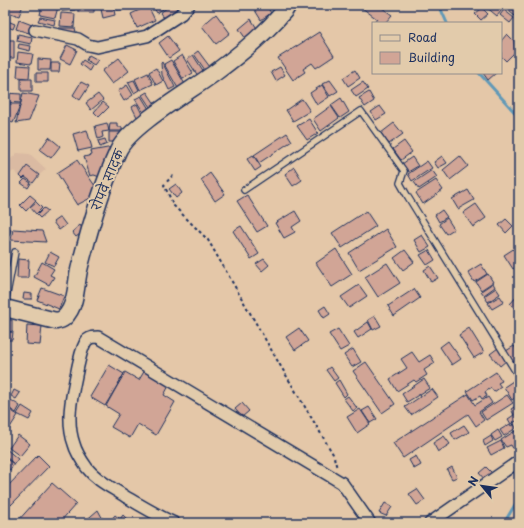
<svg xmlns="http://www.w3.org/2000/svg" width="524" height="528" font-family="'Playpen Sans','Playpen Sans Deva',sans-serif">
	<style>
		.built { fill: #dabaa2 }
		.lines { fill: none; stroke-linecap: round; stroke-linejoin: round }
		.stream { stroke: #6299b7; stroke-width: 3 }
		.building { fill: #d1a596; stroke: #1b2f5e }
		.lane-casing { stroke: #1b2f5e; stroke-width: 8 }
		.street-casing { stroke: #1b2f5e; stroke-width: 14 }
		.secondary-casing { stroke: #1b2f5e; stroke-width: 19 }
		.path { stroke: #1b2f5e; stroke-width: 2; stroke-dasharray: 3 3; stroke-linecap: butt }
		.lane { stroke: #e2cbab; stroke-width: 5.5 }
		.street { stroke: #e2cbab; stroke-width: 11 }
		.secondary { stroke: #e2cbab; stroke-width: 16 }
		.labels { text-anchor: middle; stroke-width: 4; stroke-linejoin: round; paint-order: stroke }
		.street-label { font-size: 12px; fill: #1b2f5e; stroke: #e2cbab }
	</style>
	<rect width="100%" height="100%" fill="#e4c7a8"/>
	<filter id="ink" filterUnits="userSpaceOnUse"><feTurbulence type="fractalNoise" baseFrequency=".025" numOctaves="2"/><feDisplacementMap in="SourceGraphic" scale="8" xChannelSelector="R" yChannelSelector="G"/><feConvolveMatrix kernelMatrix="1 2 1 2 8 2 1 2 1" color-interpolation-filters="sRGB"/></filter>
	<g filter="url(#ink)">
		<path class="built" d="M17,153l13,1 16,15 -17,16 -15,-14 -9,5v-11z"/>
		<g class="lines">
			<path class="stream" d="M439,5l8,18
				M479,73l40,44
				M504,523l15,-25"/>
		</g>
		<path class="building" d="M5,5h18l-4,11 -14,-5z
			M42,5l16,2 -3,11 -15,-3z
			M62,5h13v5l-13,1z
			M78,5h16v7h-16z
			M100,5h13l2,10 -12,3z
			M116,5h11l1,4 -11,1z
			M152,5h13l1,2 -9,6z
			M171,5h3l5,7 -12,10 -7,-9z
			M257,5h9l5,8 -10,7 -8,-13z
			M358,5h20l14,10 -7,8h-11l3,-4z
			M486,5h20l-9,11 -12,-10z
			M507,5h7l5,4v2l-4,5 -10,-8z
			M148,6l7,14 -18,8 -6,-14z
			M482,8l6,6 -7,6 -6,-6z
			M504,10l10,8 -4,5 -10,-8z
			M61,13l14,1 -1,13 -14,-1z
			M216,14l14,19 -14,11 -14,-18z
			M40,17l15,3 -1,5 -16,-4z
			M251,19l7,11 -12,9 -7,-10z
			M5,20l10,4 -2,5 -8,-3z
			M19,20l13,5 -3,8 -13,-4z
			M59,28h16l3,12 -21,1z
			M319,32l15,24 -18,12 -4,-5 -9,6 2,3 -12,8 -15,-22z
			M18,34l14,3 -1,7 -14,-3z
			M507,34l7,7 1,11 -9,9 -5,-5v-15z
			M168,36l11,15 -10,7 -10,-15z
			M5,40h9v18h-9z
			M19,44l12,2 -1,5 -12,-3z
			M67,45l10,5 -7,14 -10,-5z
			M198,51l12,16 -5,3 -11,-16z
			M18,52l15,2 -2,10 -14,-2z
			M89,55l9,5 -4,5 -8,-5z
			M182,55l11,18 -10,6 -10,-18z
			M193,55l11,17 -6,4 -11,-17z
			M119,58l10,13 -17,13 -10,-13z
			M38,59l13,1 -1,10h-12z
			M83,60l9,6 -3,5 -9,-7z
			M171,60l15,26 -7,4 -15,-26z
			M162,62l13,25 -6,3 -7,-15 -1,-12z
			M51,63h9l-1,9h-8z
			M18,65l12,1 -1,12 -12,-1z
			M280,67l5,8 -9,6 -5,-9z
			M156,68l7,13 -7,4 -7,-13z
			M355,70l5,8 -12,8 -5,-8z
			M36,73h12v9h-12z
			M148,73l5,11 -13,6 -5,-11z
			M483,73h13l-8,7z
			M21,79h11v12h-11z
			M134,80l5,10 -5,3 -6,-11z
			M330,80l8,11 -8,5 -8,-12z
			M81,82l8,4 -9,14 -7,-5z
			M363,82l5,7 -12,8 -5,-7z
			M127,85l6,10 -9,6 -6,-10z
			M322,85l7,12 -12,8 -7,-12z
			M147,92l8,12 -5,3 -8,-12z
			M369,92l5,9 -9,6 -6,-9z
			M5,93l16,1v9l-16,-1z
			M23,93l16,3 -10,25 -13,2z
			M98,94l5,6 -12,10 -5,-7z
			M141,96l8,13 -5,4 -9,-14z
			M341,98l8,14 -9,6 -9,-13z
			M302,99l8,12 -17,10 -7,-11z
			M103,102l6,5 -10,10 -5,-5z
			M5,104h16l-8,19 -8,-4z
			M137,104l5,10 -5,3 -5,-10z
			M331,106l8,12 -18,13 -8,-12z
			M380,106l6,8 -10,6 -5,-8z
			M309,119l9,14 -11,7 -10,-14z
			M107,123l2,8 -7,1 1,5 -5,2 -3,-13z
			M110,123h7v4h5v4h-13z
			M394,123l9,11 -14,10 -8,-11z
			M87,130l5,18 -14,3 -5,-17z
			M109,132h13v7h-7v3h-6z
			M287,133l5,8 -33,22 -5,-8z
			M49,137l11,9 -9,12 -11,-8z
			M105,139l2,5 -7,3 -2,-6z
			M404,141l8,11 -11,8 -8,-11z
			M113,147l-10,31 -9,-3 -4,1 -6,-19 8,-2 -1,-4z
			M253,155l8,12 -6,4 -8,-12z
			M442,156l5,7 -9,5 -4,-6z
			M460,156l8,10 -18,14 -7,-10z
			M412,157l6,9 -10,6 -6,-8z
			M77,160l23,33 -23,12 -20,-32z
			M427,161l5,7 -20,13 -4,-7z
			M27,166l12,9 -6,8 -8,-6 -2,2 -3,-3z
			M294,167l8,13 -9,6 -8,-12z
			M432,170l5,7 -18,12 -5,-7z
			M210,173l15,21 -10,7 -14,-21z
			M25,179l6,4 -3,5 -7,-5z
			M436,180l7,10 -20,14 -7,-11z
			M176,184l6,9 -6,5 -7,-9z
			M468,190l6,10 -16,9 -6,-10z
			M30,195l6,5 -10,11 -6,-6z
			M247,195l20,31 -10,6 -20,-31z
			M36,202l6,6 -6,6 -6,-7z
			M476,204l10,14 -13,9 -10,-14z
			M44,208l4,3 -8,7 -3,-3z
			M442,210l5,7 -8,5 -4,-7z
			M295,211l6,10 -9,6 3,5 -11,6 -9,-15z
			M366,211l10,15 -34,22 -10,-15z
			M60,217l6,8 -7,5 -6,-8z
			M447,218l7,11 -8,5 -7,-10z
			M506,219l7,7 -7,7 -7,-8z
			M80,225l4,6 -8,6 -4,-5z
			M241,226l18,28 -8,5 -18,-28z
			M5,227l6,3 -4,9 -2,-1z
			M13,229l29,2 4,11 -35,-2z
			M386,229l11,18 -38,23 -10,-17z
			M422,235l8,12 -9,5 -7,-12z
			M518,246l1,2v17l-6,4 -9,-14z
			M336,249l16,25 -20,13 -16,-24z
			M405,250l9,12 -11,8 -9,-12z
			M429,250l6,10 -8,5 -7,-10z
			M50,252l9,5 -5,9 -9,-4z
			M18,259l11,1 -1,18h-11z
			M264,259l5,6 -7,6 -6,-7z
			M42,262l12,7 -4,6 4,2 -5,8 -15,-8z
			M387,263l13,20 -22,14 -13,-20z
			M481,264l6,10 -13,8 -6,-10z
			M430,266l8,12 -7,4 -7,-12z
			M488,274l5,8 -12,8 -5,-8z
			M493,283l2,4 -11,8 -3,-4z
			M359,285l8,11 -18,12 -8,-11z
			M42,288l22,8 -5,13 -22,-9z
			M496,288l4,6 -12,8 -4,-6z
			M414,289l6,9 -26,18 -6,-10z
			M24,293l8,1v5h-9z
			M519,294v14l-2,2 -7,-6z
			M500,296l4,6 -12,7 -4,-6z
			M325,306l5,8 -6,4 -5,-8z
			M375,316l6,10 -8,4 -5,-10z
			M7,320h5v12l-6,-1z
			M368,322l4,7 -14,9 -4,-6z
			M27,325l15,1 -2,19 -14,-1z
			M299,328l9,13 -13,9 -9,-13z
			M469,328l15,24 -10,6 -15,-23z
			M338,329l11,17 -9,5 -11,-17z
			M8,332h5l-1,8h-5z
			M448,341l13,18 -9,6 -12,-18z
			M514,346l5,7v17l-13,-19z
			M498,348l9,12 -7,6 -10,-12z
			M353,349l8,13 -9,5 -8,-12z
			M412,352l7,10 11,-7 5,8 -11,7 3,5 -11,7 -2,-2 -17,11 -7,-12 17,-11 -6,-9z
			M366,362l29,42 -13,9 -29,-42z
			M109,365l15,9 -19,32 -15,-9z
			M330,367l8,11 -4,3 -8,-11z
			M145,370l25,14 -6,11 11,7 -19,33 -18,-11 -8,14 -19,-11 8,-13 -13,-8 19,-34 14,8z
			M496,372l6,9 -4,2 3,4 -7,5 -3,-4 -6,4 2,4 -5,3 -2,-3 -7,4 -6,-9z
			M424,379l6,9 -23,14 -5,-8z
			M339,380l8,14 -3,3 -9,-14z
			M513,381l6,9v5l-7,5 -8,-13z
			M432,389l6,8 -27,18 -6,-8z
			M14,390l6,3 -4,6 -5,-3z
			M468,394l7,11 13,-8 4,6 -13,9 5,8 -8,6 -8,-12 -65,44 -10,-15z
			M507,395l6,8 -27,17 -5,-8z
			M348,396l9,12 -4,3 -9,-12z
			M11,400l9,6 -4,7 -9,-6z
			M242,403l7,8 -7,6 -7,-8z
			M519,404v18l-1,-2 -7,4 -3,-5 6,-4 -3,-6z
			M22,406l11,7 -4,7 -12,-6z
			M369,407l8,12 -7,4 -8,-12z
			M360,409l10,15 -13,9 -10,-16z
			M10,410l8,5 -9,14 -4,-4v-8z
			M510,424l1,2 3,-2 2,4 -12,8 -4,-6z
			M464,425l5,7 -14,8 -4,-7z
			M498,430l4,7 -7,4 -4,-6z
			M515,431l4,6v12l-4,3 -4,-7 -5,2 -5,-7z
			M18,435l12,9 -10,12 -11,-8z
			M444,436l6,8 -12,8 -5,-9z
			M491,436l2,5 -8,5 -2,-5z
			M501,441l3,7 -13,7 -4,-7z
			M5,448l13,11 -4,5 -9,-8z
			M38,455l11,11 -38,39 -5,-4 -1,2v-14z
			M416,456l5,9 -7,4 -5,-9z
			M5,458l9,6 -4,6 -5,-4z
			M452,467l5,10 -5,2 -5,-9z
			M486,467l6,6 -7,7 -6,-7z
			M52,483l24,21 -17,19h-43z
			M417,489l8,11 -8,5 -8,-11z
			M385,503l7,4 -6,9 -7,-3z
			M98,510l7,13h-21v-1z
			M115,515l5,4 3,-4 4,4 -3,4h-12l-2,-2z"/>
		<g class="lines">
			<defs>
				<path id="lane" d="M244,190l117,-79 43,60 -4,12 8,14 111,180
					M5,304l10,-52"/>
				<path id="street" d="M35,30l43,9 10,6 9,2 50,-11 34,-22 8,-9
					M174,523c-16,-7 -32,-17 -48,-26 -13,-9 -29,-16 -39,-29 -5,-7 -11,-16 -13,-24 -9,-25 -1,-53 4,-78 2,-8 4,-20 9,-26 4,-3 6,-3 11,-3l244,146 28,40
					M430,523l89,-62"/>
				<path id="secondary" d="M5,308l51,13c7,-1 10,-4 14,-11 7,-12 6,-30 10,-44 10,-39 21,-78 38,-115 11,-25 74,-61 98,-79 26,-19 49,-38 69,-62l3,-5"/>
			</defs>
			<use href="#lane" class="lane-casing"/>
			<use href="#street" class="street-casing"/>
			<use href="#secondary" class="secondary-casing"/>
			<path class="path" d="M173,175l-9,10 10,21 34,34 72,125 53,89 4,14"/>
			<use href="#lane" class="lane"/>
			<use href="#street" class="street"/>
			<use href="#secondary" class="secondary"/>
		</g>
	</g>
	<g class="labels">
		<g class="street-label">
			<text transform="translate(108 180) rotate(-68)" y="4">रोपवे सादक</text>
		</g>
	</g>
	<rect width="524" height="528" fill="none" stroke="#e2cbab" stroke-width="20"/>
	<rect x="10" y="10" width="504" height="508" fill="none" stroke="#1b2f5e" stroke-width="1.5" filter="url(#ink)"/>
	<rect x="372" y="22" width="130" height="52" fill="#e2cbab" stroke="#928d8c"/>
	<rect x="380" y="35" width="20" height="6" fill="#e2cbab" stroke="#928d8c"/>
	<text x="408" y="42" font-size="12" fill="#1b2f5e">Road</text>
	<rect x="380" y="52" width="20" height="12" fill="#d1a596" stroke="#928d8c"/>
	<text x="408" y="62" font-size="12" fill="#1b2f5e">Building</text>
	<g transform="translate(482 486) rotate(299)" stroke="#e2cbab" stroke-width="3" paint-order="stroke">
	<path d="M0-3L7 15L0 10L-7 15Z" fill="#1b2f5e"/>
	<text y="-6" font-size="11" font-weight="bold" text-anchor="middle" fill="#1b2f5e">N</text>
	</g>
</svg>
